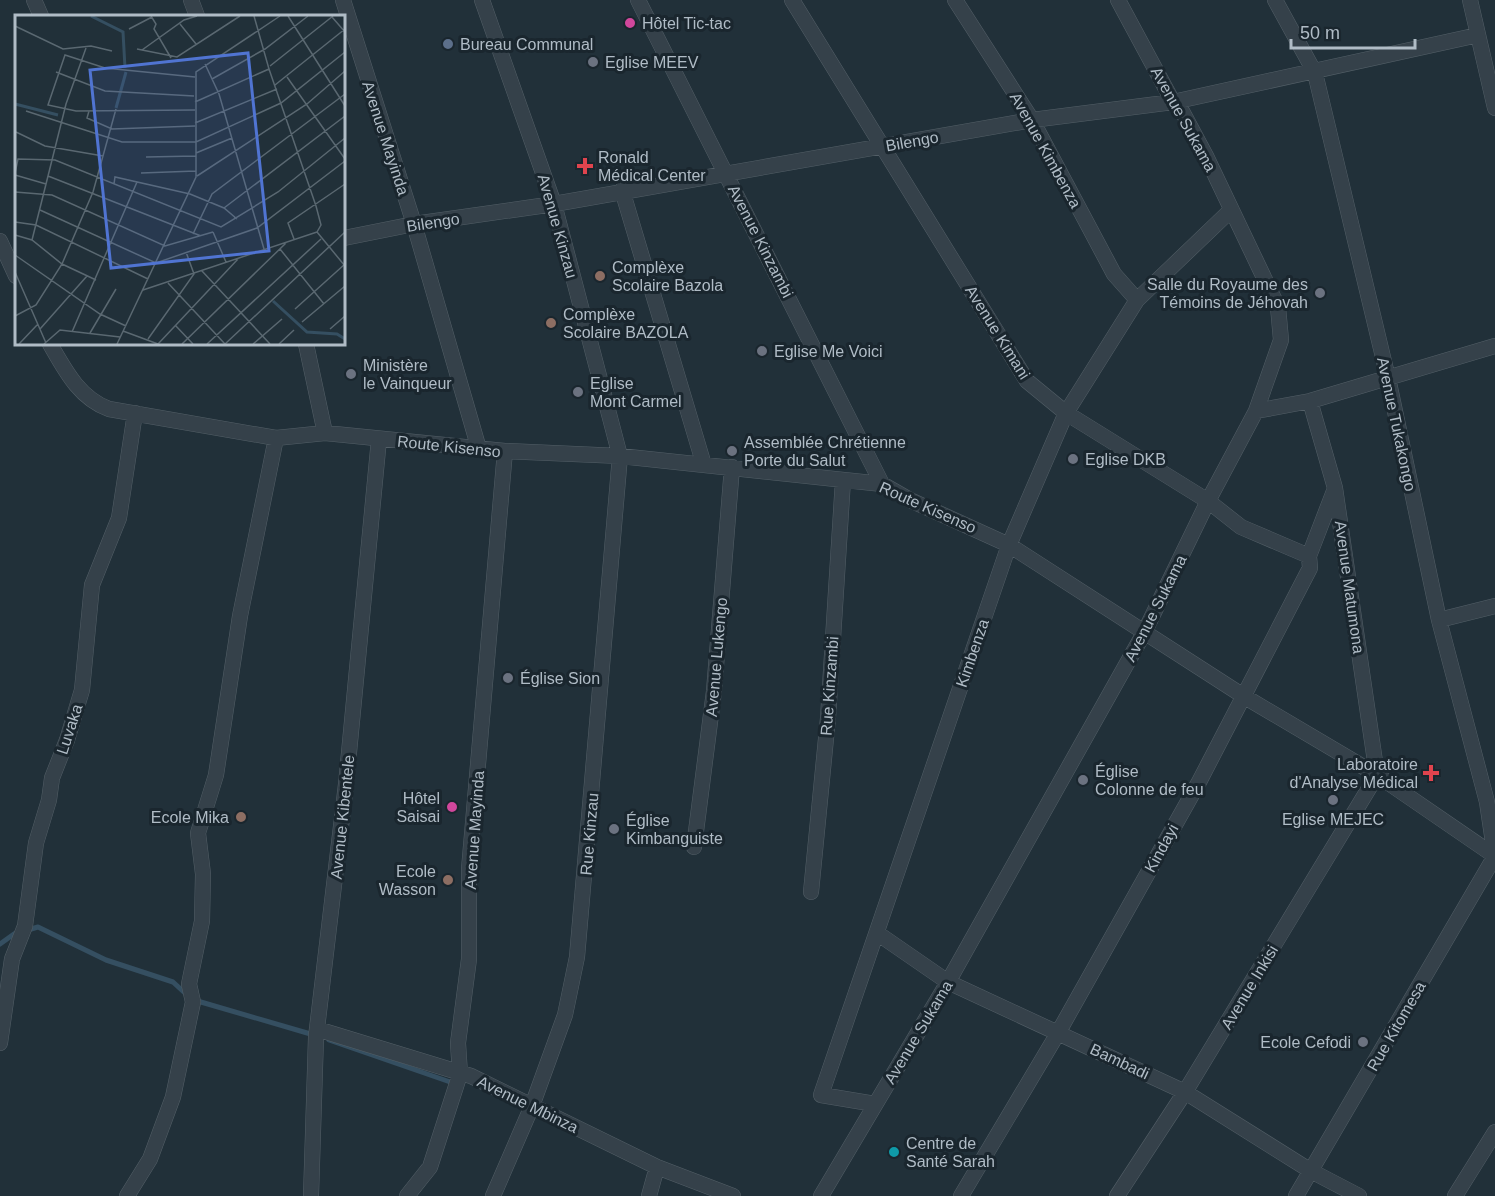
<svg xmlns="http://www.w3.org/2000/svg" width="1495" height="1196" font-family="Helvetica,sans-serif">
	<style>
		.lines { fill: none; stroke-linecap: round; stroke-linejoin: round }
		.stream { stroke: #354f61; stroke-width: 5 }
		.minor-casing { stroke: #535f67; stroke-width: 16 }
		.minor { stroke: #35414a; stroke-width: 15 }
		.hotel-dot { fill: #d1479c; stroke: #1a262e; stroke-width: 2 }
		.service-dot { fill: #5c6f8a; stroke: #1a262e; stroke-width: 2 }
		.worship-dot { fill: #6b7280; stroke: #1a262e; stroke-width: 2 }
		.health-dot { fill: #e0444e; stroke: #1a262e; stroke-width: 2 }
		.education-dot { fill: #8d6e63; stroke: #1a262e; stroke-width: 2 }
		.culture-dot { fill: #0f9aa8; stroke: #1a262e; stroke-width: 2 }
		.labels { text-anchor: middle; stroke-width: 6; stroke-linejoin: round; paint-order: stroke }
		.poi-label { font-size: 16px; fill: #b0bcc6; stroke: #1a262e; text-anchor: start }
		.street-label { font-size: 16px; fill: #b0bcc6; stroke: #1a262e }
		.inset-river { fill: none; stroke: #354f61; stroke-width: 3 }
		.inset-road { fill: none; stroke: #5a6871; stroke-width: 1.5 }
		.view { fill: #5074d2; fill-opacity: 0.15; stroke: #5074d2; stroke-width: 3 }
		.inset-edge { fill: none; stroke: #b0bcc6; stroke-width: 3 }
	</style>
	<rect width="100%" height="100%" fill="#213039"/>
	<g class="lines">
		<path class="stream" d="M0,944l14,-10 24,-7 68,33 67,22 13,12
			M194,1000l120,35
			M329,1040l127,44"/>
		<defs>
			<path id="minor" d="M34,0l7,16
				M191,0l6,16
				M343,0l71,224 65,225
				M482,0l72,204 66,252 -43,501 -12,58 -33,91 -39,90
				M638,0l244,484
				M792,0l235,381 39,32 142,88 33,26 68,29
				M955,0l77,120 82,154 23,26
				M1275,0l40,73 73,305 51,242 48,182 8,54 -199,340
				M1470,0l25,108
				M622,190l82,275
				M344,238l70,-14 140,-20 478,-84 141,-18 305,-67
				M0,241l16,35
				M50,344c15,26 29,54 59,65l167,29 49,-5 180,18 115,5 262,28 28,16 99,45 236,152 132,78 118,81
				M306,344l19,89
				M1256,411l54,-10 185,-55
				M1439,620l56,-14
				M694,847l20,-156 18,-224
				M811,892l17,-174 15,-238
				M877,933l71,49 237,110 126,79 48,25
				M317,1029l154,47 186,91 76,29
				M0,1043l12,-84 13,-33 11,-83 13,-43 3,-22 15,-38 15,-50 10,-105 27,-67 16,-105
				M875,1104l-54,-9 188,-550 57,-132 71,-113 94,-90
				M127,1196l23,-37 23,-62 20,-95 -4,-18 13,-63 1,-47 -5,-41 18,-58 24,-159 36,-178
				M311,1196l5,-159 30,-253 33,-345
				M407,1196l23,-29 30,-93 -2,-31 11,-84v-90l36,-418
				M649,1196l8,-29
				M821,1196l127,-214 196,-349 64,-132 48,-90 25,-71 -3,-33 -72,-151 -23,-43 -10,-11 -55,-102
				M961,1196l97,-163 141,-251 111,-214 -1,-12 25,-65
				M1117,1196l68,-104 192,-317 -42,-287 -25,-87
				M1455,1196l40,-64"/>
		</defs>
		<use href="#minor" class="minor-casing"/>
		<use href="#minor" class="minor"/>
	</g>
	<g class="hotel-dot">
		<circle cx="630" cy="23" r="6"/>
		<circle cx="452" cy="807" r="6"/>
	</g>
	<circle class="service-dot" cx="448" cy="44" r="6"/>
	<g class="worship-dot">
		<circle cx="593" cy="62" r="6"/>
		<circle cx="1320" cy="293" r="6"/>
		<circle cx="762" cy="351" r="6"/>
		<circle cx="351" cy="374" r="6"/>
		<circle cx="578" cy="392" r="6"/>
		<circle cx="732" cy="451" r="6"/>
		<circle cx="1073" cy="459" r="6"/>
		<circle cx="508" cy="678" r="6"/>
		<circle cx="1083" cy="780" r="6"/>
		<circle cx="1333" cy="800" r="6"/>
		<circle cx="614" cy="829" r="6"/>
		<circle cx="1363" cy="1042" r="6"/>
	</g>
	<g class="health-dot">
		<path d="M582 157h6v6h6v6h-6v6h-6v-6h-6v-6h6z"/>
		<path d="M1428 764h6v6h6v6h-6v6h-6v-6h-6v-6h6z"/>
	</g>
	<g class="education-dot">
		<circle cx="600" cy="276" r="6"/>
		<circle cx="551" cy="323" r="6"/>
		<circle cx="241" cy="817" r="6"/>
		<circle cx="448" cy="880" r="6"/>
	</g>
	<circle class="culture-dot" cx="894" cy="1152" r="6"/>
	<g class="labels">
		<g class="poi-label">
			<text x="642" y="29">Hôtel Tic-tac</text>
			<text x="460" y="50">Bureau Communal</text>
			<text x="605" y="68">Eglise MEEV</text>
			<text x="598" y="163">Ronald<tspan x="598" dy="18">Médical Center</tspan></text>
			<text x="612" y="273">Complèxe<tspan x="612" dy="18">Scolaire Bazola</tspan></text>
			<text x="1308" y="290" text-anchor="end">Salle du Royaume des<tspan x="1308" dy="18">Témoins de Jéhovah</tspan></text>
			<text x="563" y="320">Complèxe<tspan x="563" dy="18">Scolaire BAZOLA</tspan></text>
			<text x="774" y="357">Eglise Me Voici</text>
			<text x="363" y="371">Ministère<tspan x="363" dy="18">le Vainqueur</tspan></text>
			<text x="590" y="389">Eglise<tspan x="590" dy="18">Mont Carmel</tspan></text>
			<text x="744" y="448">Assemblée Chrétienne<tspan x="744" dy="18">Porte du Salut</tspan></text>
			<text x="1085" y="465">Eglise DKB</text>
			<text x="520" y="684">Église Sion</text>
			<text x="1418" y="770" text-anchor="end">Laboratoire<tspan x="1418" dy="18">d'Analyse Médical</tspan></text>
			<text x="1095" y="777">Église<tspan x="1095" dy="18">Colonne de feu</tspan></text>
			<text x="440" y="804" text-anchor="end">Hôtel<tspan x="440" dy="18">Saisai</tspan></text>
			<text x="229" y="823" text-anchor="end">Ecole Mika</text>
			<text x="1333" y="825" text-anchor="middle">Eglise MEJEC</text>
			<text x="626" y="826">Église<tspan x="626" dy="18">Kimbanguiste</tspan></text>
			<text x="436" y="877" text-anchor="end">Ecole<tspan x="436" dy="18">Wasson</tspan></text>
			<text x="1351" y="1048" text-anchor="end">Ecole Cefodi</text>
			<text x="906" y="1149">Centre de<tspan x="906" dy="18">Santé Sarah</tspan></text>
		</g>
		<g class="street-label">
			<text transform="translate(1184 119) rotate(61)" y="6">Avenue Sukama</text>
			<text transform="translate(386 138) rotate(72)" y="6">Avenue Mayinda</text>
			<text transform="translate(912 141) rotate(-10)" y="6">Bilengo</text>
			<text transform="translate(1046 150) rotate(61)" y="6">Avenue Kimbenza</text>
			<text transform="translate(433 222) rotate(-9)" y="6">Bilengo</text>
			<text transform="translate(558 226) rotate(74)" y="6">Avenue Kinzau</text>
			<text transform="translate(761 241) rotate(63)" y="6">Avenue Kinzambi</text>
			<text transform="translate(998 332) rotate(58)" y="6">Avenue Kimani</text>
			<text transform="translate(1397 424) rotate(78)" y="6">Avenue Tukakongo</text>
			<text transform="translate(449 446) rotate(6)" y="6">Route Kisenso</text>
			<text transform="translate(928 507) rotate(24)" y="6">Route Kisenso</text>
			<text transform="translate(1350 587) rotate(82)" y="6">Avenue Matumona</text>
			<text transform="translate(1155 608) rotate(-63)" y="6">Avenue Sukama</text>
			<text transform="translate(972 653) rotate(-71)" y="6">Kimbenza</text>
			<text transform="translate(716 657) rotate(-85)" y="6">Avenue Lukengo</text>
			<text transform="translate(829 686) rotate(-86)" y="6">Rue Kinzambi</text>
			<text transform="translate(69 729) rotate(-72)" y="6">Luvaka</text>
			<text transform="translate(342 817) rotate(-84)" y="6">Avenue Kibentele</text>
			<text transform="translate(474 830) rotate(-86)" y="6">Avenue Mayinda</text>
			<text transform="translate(589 834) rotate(-85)" y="6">Rue Kinzau</text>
			<text transform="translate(1161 848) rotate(-61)" y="6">Kindayi</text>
			<text transform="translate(1249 987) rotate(-59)" y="6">Avenue Inkisi</text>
			<text transform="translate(1396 1026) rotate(-60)" y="6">Rue Kitomesa</text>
			<text transform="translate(918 1032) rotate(-59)" y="6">Avenue Sukama</text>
			<text transform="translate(1120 1061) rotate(25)" y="6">Bambadi</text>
			<text transform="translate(528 1104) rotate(26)" y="6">Avenue Mbinza</text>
		</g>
	</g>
	<g transform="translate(15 15)">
		<rect width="330" height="330" fill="#213039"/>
		<path class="inset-river" d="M76,1l32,16 2,36M0,89l43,11M101,93l10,-36M258,286l34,31 30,2 8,5"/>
		<path class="inset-road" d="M136,1l5,8 -2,5 17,29M273,1l57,90M317,2l13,15M165,9l16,20M0,11l48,23 28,-3 21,5M114,14l23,-12M122,34l40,8 63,-41M127,35l42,-30 13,-4M190,49l14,30 45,155M255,51l63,-50M254,54l47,137 5,19 -4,7M41,57l49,19 89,5M180,62l-90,-9 -40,-13 -17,50 28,6 119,-1M272,62l58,82M197,64l53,-30 43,-33M260,70l70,-56M180,87l74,-33 -15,-53M11,96l96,31h74l85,-39 64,-51M74,96l-2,7 25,11 83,-3M180,108l82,-34M1,117l29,14 58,10M181,138l36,-15M131,142l50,-1M0,158l3,-14 37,1 166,67 57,-35 67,-54M126,158l55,-2M0,160l31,9M33,161l153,60M182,161l110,-72 38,-33M99,169l1,-7 75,17 34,14 13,11M0,177l37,3 113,51 48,-14M209,193l121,-92M25,195l116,53 101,-35 88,-67M0,207l21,3 112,54M198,217l13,30M302,217l28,34M178,219l19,-40 133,-100M0,220l17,5 30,24 34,16M279,224l-6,-16 57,-39M17,225l34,-136 20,-56M265,234l44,55M0,240l85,59 26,12M187,256l68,73M0,257l31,71M153,268l57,61M128,275l174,-58M280,294l50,-45M0,301l21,-11 26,-41 31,-72 23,-83M287,307l43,-36M160,310l18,19M25,314l47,-53M315,314l15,-13M108,316l35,13M57,317l65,-150M75,318l26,-44M133,324l46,-65 -8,-22M4,329l19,-20M29,329l16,-14 60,7M102,329l79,-167v-105l84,-56M143,329l80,-85M167,329l104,-101M192,329l114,-105M210,329l120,-112M238,329l29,-25M264,329l15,-14"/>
		<path class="view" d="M233,38l21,198 -158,17 -21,-198z"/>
		<rect width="330" height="330" class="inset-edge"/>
	</g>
	<path d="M1291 39v9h124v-9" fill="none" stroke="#b0bcc6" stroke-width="3"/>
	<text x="1300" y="39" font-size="18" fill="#b0bcc6" stroke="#1a262e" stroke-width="4.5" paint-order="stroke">50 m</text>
</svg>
